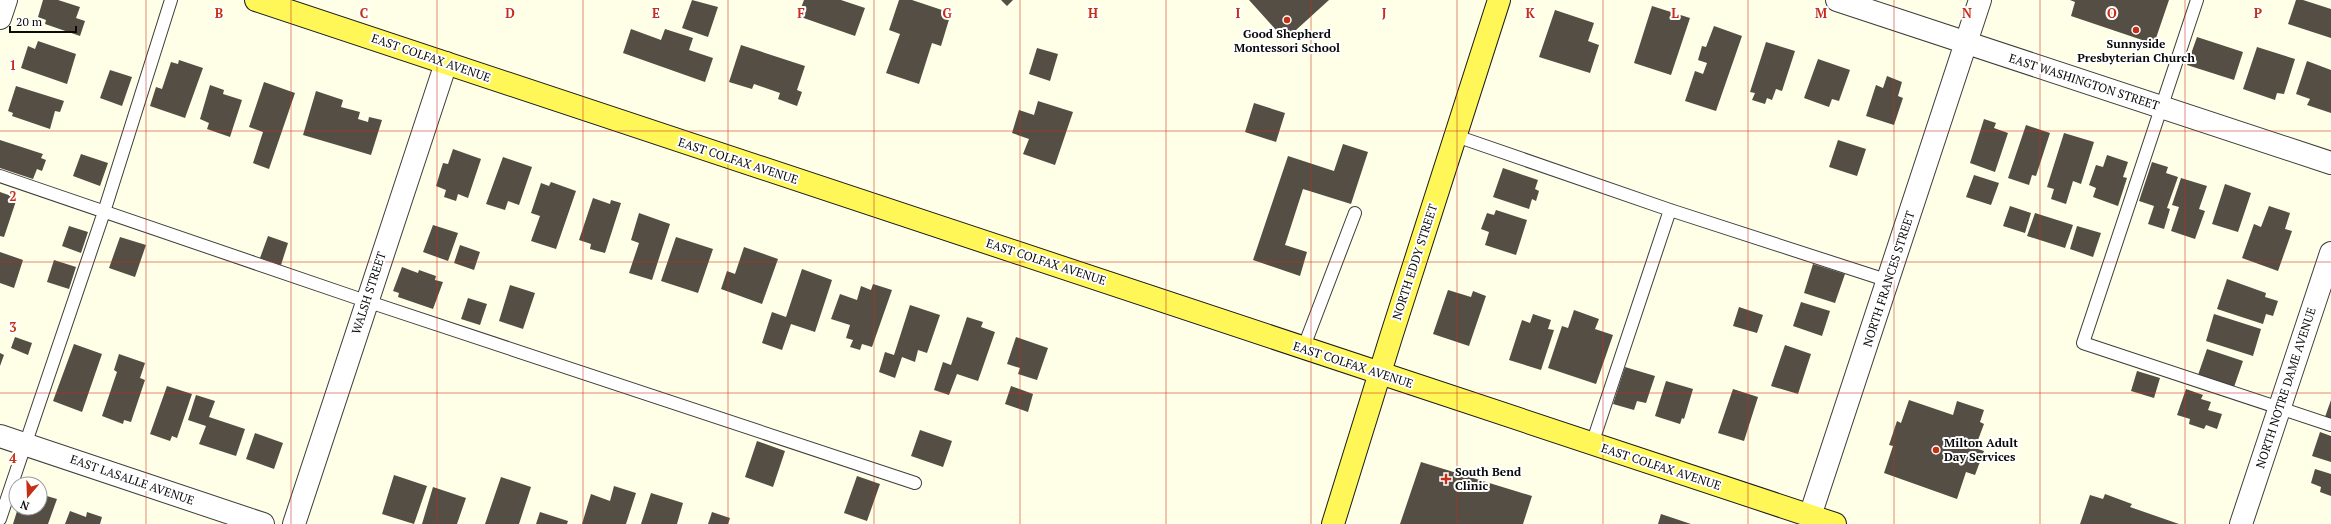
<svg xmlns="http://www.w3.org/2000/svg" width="2331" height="524" font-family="'PT Serif',serif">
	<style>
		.building { fill: #544e45 }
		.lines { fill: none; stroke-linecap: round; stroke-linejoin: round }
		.service-casing { stroke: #3d3d3d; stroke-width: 14 }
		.minor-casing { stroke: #3d3d3d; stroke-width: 24 }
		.tertiary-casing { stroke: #3d3d3d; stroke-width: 24 }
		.primary-casing { stroke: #1b1b1b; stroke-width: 24 }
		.service { stroke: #fff; stroke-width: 12 }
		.minor { stroke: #fff; stroke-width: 22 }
		.tertiary { stroke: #fff; stroke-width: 22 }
		.primary { stroke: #fff757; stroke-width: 22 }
		.grid { fill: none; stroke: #c72f15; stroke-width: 1; stroke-opacity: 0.55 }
		.poi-dot { fill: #c72f15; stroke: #fff; stroke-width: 1.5 }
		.labels { text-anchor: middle; stroke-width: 4; stroke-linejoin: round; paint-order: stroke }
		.poi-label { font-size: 12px; font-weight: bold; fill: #0a0a0a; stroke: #fff }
		.street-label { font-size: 12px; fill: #0a0a0a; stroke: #fff }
		.grid-label { font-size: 13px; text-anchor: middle; font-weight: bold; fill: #c72f15; stroke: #fff; stroke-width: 4; stroke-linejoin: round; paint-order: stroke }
	</style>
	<rect width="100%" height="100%" fill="#ffffe7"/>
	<path class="building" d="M43,0h15l22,7 -4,11 9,3 -5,15 -35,-12 1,-4 -8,-3z
		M692,0l26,7 -10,30 -26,-9z
		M804,0h37l24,8 -10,28 -57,-20z
		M899,0h13l39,13 -10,33 -9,-3 -13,41 -33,-11 14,-39 -11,-4z
		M1001,0h12l-6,6z
		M1249,0h80l-44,40z
		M2070,0h99l-15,44 -83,-28 4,-14z
		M2296,0h7l28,9v29l-43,-14z
		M1652,6l38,12 -19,57 -37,-12z
		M1555,10l39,13 -6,18 11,4 -9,28 -51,-16z
		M1714,26l28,10 -26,75 -31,-10 10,-30 8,3 4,-11 -9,-3 4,-14 4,1z
		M631,29l30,11 4,-11 28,9 -4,12 24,8 -8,24 -82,-29z
		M2197,37l46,15 -9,28 -47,-15z
		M38,41l38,13 -9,30 -46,-16 7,-22 7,3z
		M1766,42l29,9 -13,40 -6,-2 -4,11 -5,-2 -2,6 -13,-4 3,-7 -5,-1z
		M741,45l64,21 -8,24 5,2 -5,14 -19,-7 2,-6 -26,-9 -2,5 -23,-7z
		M2257,47l38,12 -11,35 -7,-1 -2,7 -32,-11z
		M1037,48l21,6 -8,27 -21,-7z
		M1818,59l32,11 -11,31 -7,-2 -3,8 -25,-9z
		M179,60l24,8 -18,50 -35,-12 6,-19 6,2 9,-27 7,2z
		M2307,61l24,9v43l-24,-8 3,-6 -14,-5z
		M110,70l22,7 -10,29 -22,-8z
		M1887,76l15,6 -4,14 5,2 -9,27 -28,-9 10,-31 7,3z
		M264,82l31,11 -26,76 -16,-6 10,-31 -14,-5z
		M210,85l14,5 -1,4 19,6 -12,37 -23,-8 2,-6 -9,-4z
		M16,86l48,15 -4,11 -5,-1 -5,18 -38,-13 1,-3 -5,-2z
		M316,91l27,9 -2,7 19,5 -2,7 10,3 1,-5 13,3 -11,35 -68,-20z
		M1038,101l35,11 -18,53 -32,-11 6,-15 -17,-6 7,-23 15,5z
		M1254,103l31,10 -9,29 -31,-10z
		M1984,119l12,4 -2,5 14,5 -13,39 -25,-9z
		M2026,125l24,8 -14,43 -4,-1 -3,10 -21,-7z
		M2064,133l30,9 -13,42 -8,-3 -7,23 -15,-5 3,-10 -7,-2z
		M0,140l43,14 -2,4 5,2 -4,11 -5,-2 -4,10 -33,-11z
		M1838,140l28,9 -9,27 -28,-9z
		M1343,144l25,8 -17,52 -48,-15 -18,56 22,7 -7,24 -47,-16 35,-104 46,15z
		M453,149l28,10 -13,39 -10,-4 -2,7 -12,-4 2,-7 -10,-4 7,-23 5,1z
		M81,154l27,9 -8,23 -27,-10z
		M2107,155l21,7 -5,15 4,1 -9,28 -25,-9 3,-9 -7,-3 7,-20 7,2z
		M503,157l29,10 -13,38 -11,-4 -3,9 -19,-6z
		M2152,162l16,5 -2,6 12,4 -11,31 3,1 -6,20 -16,-5 6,-18 -15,-5z
		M1503,168l35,12 -3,9 4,2 -3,10 -4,-2 -3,10 -36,-12z
		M1974,175l25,8 -8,22 -25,-8z
		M2181,178l26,8 -8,23 6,2 -10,28 -24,-8 8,-24 -7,-2z
		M551,182l25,9 -20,58 -25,-8 9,-25 -9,-3 10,-30 8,3z
		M2225,184l26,9 -13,39 -26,-8z
		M0,192l17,6 -13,39 -4,-1z
		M593,198l17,6 1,-4 10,3 -16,50 -15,-4 1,-5 -12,-4z
		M2010,206l21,7 -6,20 -22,-7z
		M2269,206l21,7 -5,16 7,2 -14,40 -36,-13 12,-34 7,3z
		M1496,210l31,10 -11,35 -31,-10 4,-13 -8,-3 6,-16 7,2z
		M639,213l31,11 -18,56 -23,-7 10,-30 -8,-3z
		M2035,213l38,12 -8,23 -38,-12z
		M433,225l25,8 -10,28 -25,-9z
		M69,226l19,6 -7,21 -19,-7z
		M2077,226l24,7 -8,24 -23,-8z
		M268,236l20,7 -7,22 -21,-7z
		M120,237l26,8 -11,32 -26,-9z
		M676,237l37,12 -15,44 -37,-12z
		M460,245l20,7 -6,18 -20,-7z
		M744,247l34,12 -16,45 -41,-15 6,-18 8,3z
		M0,252l23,8 -9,28 -14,-5z
		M54,260l22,7 -7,22 -22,-7z
		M1813,264l32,10 -10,29 -31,-10z
		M402,267l16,6 1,-3 17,6 -1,4 8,2 -10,27 -35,-12 1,-4 -6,-2z
		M802,269l30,11 -17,52 -24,-8 -9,26 -20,-7 10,-31 14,5z
		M2227,279l39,14 -1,4 13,4 -5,15 -7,-2 -3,10 -46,-15z
		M873,284l19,6 -20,57 -10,-3 -2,6 -10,-3 3,-7 -7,-2 4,-13 -19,-6 9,-25 17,6 4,-14 10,4z
		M510,285l25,8 -12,36 -24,-8z
		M1448,290l23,7 2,-6 13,5 -17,50 -36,-12z
		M468,298l19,6 -7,21 -19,-6z
		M1801,302l29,9 -8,25 -29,-10z
		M910,305l30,10 -13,38 -9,-3 -3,12 -13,-5 -7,21 -16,-6 6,-20 9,3z
		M1739,307l24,8 -6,18 -24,-7z
		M1574,310l25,9 -4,10 18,6 -17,49 -48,-16 14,-42 6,2z
		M1533,314l18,6 -3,9 6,1 -13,40 -32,-10 13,-40 8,3z
		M2214,314l47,15 -8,27 -47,-15z
		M967,317l16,5 -2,5 14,5 -17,49 -21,-7 -8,21 -15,-5 9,-28 8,3z
		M15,337l17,6 -4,12 -17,-7z
		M1016,337l32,11 -11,32 -19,-6 2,-6 -13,-4z
		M74,344l28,10 -20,58 -29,-11z
		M1785,345l26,9 -13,40 -27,-8z
		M2207,349l36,12 -9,26 -36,-12z
		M0,353l4,2 -4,11z
		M119,354l26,9 -5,15 5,2 -14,42 -7,-2 -1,4 -21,-8 15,-44 -3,-2z
		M1625,367l30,9 -9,27 -9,-2 -3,9 -21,-6z
		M2137,371l23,7 -6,20 -23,-7z
		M1666,381l27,8 -9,30 -2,-1 -2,6 -25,-8z
		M167,386l25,8 -15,44 -5,-2 -2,5 -20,-7z
		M1011,386l22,8 -5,18 -23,-8z
		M1733,389l25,8 -14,44 -26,-8z
		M2186,389l17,6 -2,4 10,3 -3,8 14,4 -5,15 -11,-4 -2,4 -15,-5 1,-5 -13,-4z
		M196,395l19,6 -6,16 36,12 -9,27 -37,-12 7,-18 -18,-6z
		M1909,400l44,15 4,-14 27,9 -4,12 4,2 -9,24 9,3 -9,24 -9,-3 -9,27 -73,-26 9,-27 -4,-1 8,-24 4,2z
		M2331,400v19l-6,-2z
		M920,430l32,11 -9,26 -32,-11z
		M2320,432l11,4v26l-19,-6z
		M255,433l28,10 -9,26 -28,-10z
		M757,441l28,10 -12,36 -28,-10z
		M1421,462l111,34 -9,28h-123z
		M2315,469l16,5v22l-11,-4 1,-5 -10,-4z
		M394,475l33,11 -13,38 -32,-10z
		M857,476l23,8 -13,37 -23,-8z
		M501,477l30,10 -12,37h-34z
		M614,486l22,7 -10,31h-44l9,-30 19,7z
		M433,487l33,11 -9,26h-35z
		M651,493l32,10 -6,21h-36z
		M40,494l17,5 -9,25h-35l5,-16h22z
		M2105,494l27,10 -2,3 49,17h-99l10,-29 13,4z
		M70,511l16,6 1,-5 15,5 -2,7h-35z
		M540,512l28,9 -1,3h-31z
		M712,512l18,6 -2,6h-20z
		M1661,514l30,10h-33z"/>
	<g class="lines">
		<defs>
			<path id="service" d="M2197,0l-114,343 248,82
				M1456,136l214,74 219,71
				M0,176l354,121 561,186
				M1303,349l52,-136
				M1592,444l78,-234
				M0,519l104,-307 67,-212"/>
			<path id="minor" d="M1837,0l494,163
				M0,18l6,-18
				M1810,516l170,-516
				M294,524l152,-461
				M2241,524l90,-271"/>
			<path id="tertiary" d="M0,436l263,88"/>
			<path id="primary" d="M256,0l1579,524
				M1333,524l58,-187 108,-337"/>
		</defs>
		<use href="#service" class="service-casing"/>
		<use href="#minor" class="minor-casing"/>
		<use href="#tertiary" class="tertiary-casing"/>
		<use href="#primary" class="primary-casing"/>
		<use href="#service" class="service"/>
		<use href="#minor" class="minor"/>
		<use href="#tertiary" class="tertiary"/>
		<use href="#primary" class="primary"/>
	</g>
	<path class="grid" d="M146,0v524M291,0v524M437,0v524M583,0v524M728,0v524M874,0v524M1020,0v524M1166,0v524M1311,0v524M1457,0v524M1603,0v524M1748,0v524M1894,0v524M2040,0v524M2185,0v524M0,131h2331M0,262h2331M0,393h2331"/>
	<g class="poi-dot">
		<circle cx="1287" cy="20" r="4"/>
		<circle cx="2136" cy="30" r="4"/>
		<circle cx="1936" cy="450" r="4"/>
		<path d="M1444 473h4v4h4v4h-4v4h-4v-4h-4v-4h4z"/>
	</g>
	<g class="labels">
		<g class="poi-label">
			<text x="1287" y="38">Good Shepherd<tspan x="1287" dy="14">Montessori School</tspan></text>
			<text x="2136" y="48">Sunnyside<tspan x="2136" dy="14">Presbyterian Church</tspan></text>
			<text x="1944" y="447" text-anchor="start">Milton Adult<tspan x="1944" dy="14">Day Services</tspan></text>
			<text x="1455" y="476" text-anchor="start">South Bend<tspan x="1455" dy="14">Clinic</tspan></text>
		</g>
		<g class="street-label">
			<text transform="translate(431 58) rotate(19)" y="4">EAST COLFAX AVENUE</text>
			<text transform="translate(2084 82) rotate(18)" y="4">EAST WASHINGTON STREET</text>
			<text transform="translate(738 161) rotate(18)" y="4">EAST COLFAX AVENUE</text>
			<text transform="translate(1046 262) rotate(18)" y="4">EAST COLFAX AVENUE</text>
			<text transform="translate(1415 262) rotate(-72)" y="4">NORTH EDDY STREET</text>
			<text transform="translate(1889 279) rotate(-72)" y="4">NORTH FRANCES STREET</text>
			<text transform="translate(369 293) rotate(-72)" y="4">WALSH STREET</text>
			<text transform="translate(1353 365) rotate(18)" y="4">EAST COLFAX AVENUE</text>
			<text transform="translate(2286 388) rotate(-72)" y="4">NORTH NOTRE DAME AVENUE</text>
			<text transform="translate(1661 467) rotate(18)" y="4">EAST COLFAX AVENUE</text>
			<text transform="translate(132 480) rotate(19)" y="4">EAST LASALLE AVENUE</text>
		</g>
	</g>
	<g class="grid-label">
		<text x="219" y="18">B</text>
		<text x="364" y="18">C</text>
		<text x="510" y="18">D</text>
		<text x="656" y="18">E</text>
		<text x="801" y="18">F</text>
		<text x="947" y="18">G</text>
		<text x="1093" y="18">H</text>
		<text x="1238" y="18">I</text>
		<text x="1384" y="18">J</text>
		<text x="1530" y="18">K</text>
		<text x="1675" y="18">L</text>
		<text x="1821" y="18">M</text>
		<text x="1967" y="18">N</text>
		<text x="2112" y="18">O</text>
		<text x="2258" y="18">P</text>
		<text x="13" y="70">1</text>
		<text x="13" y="201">2</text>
		<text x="13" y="332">3</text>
		<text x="13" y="463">4</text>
	</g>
	<g transform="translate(28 496) rotate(199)"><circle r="19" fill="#ffffff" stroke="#9d9d9d"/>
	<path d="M0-3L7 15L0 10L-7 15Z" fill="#c72f15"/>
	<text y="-6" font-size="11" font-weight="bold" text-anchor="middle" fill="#0a0a0a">N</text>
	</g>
	<path d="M10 26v6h66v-6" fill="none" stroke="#0a0a0a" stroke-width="2"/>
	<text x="16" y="26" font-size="12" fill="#0a0a0a" stroke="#ffffff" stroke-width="3" paint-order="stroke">20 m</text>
</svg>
